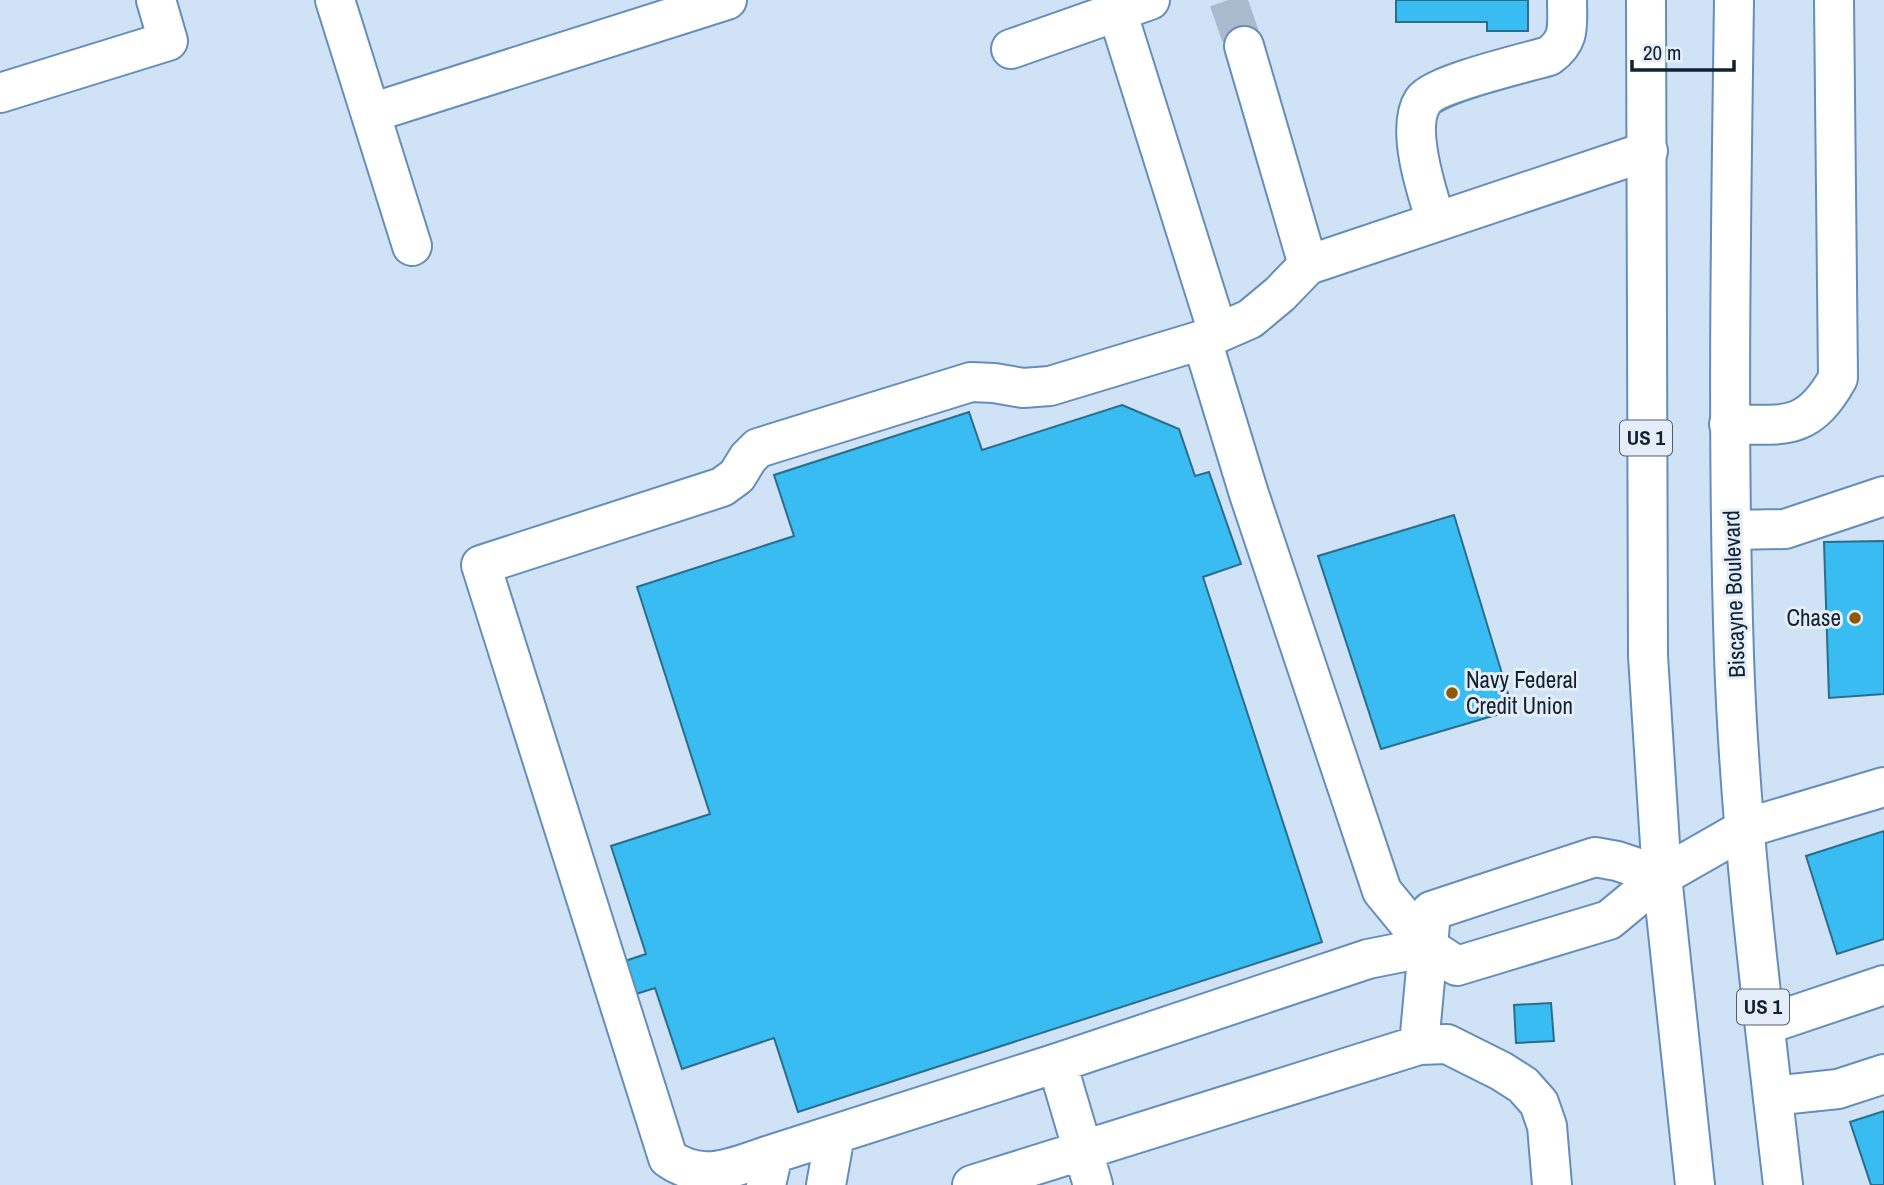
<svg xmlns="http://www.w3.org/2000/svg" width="1884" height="1185" font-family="'Archivo Narrow',sans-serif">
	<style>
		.building { fill: #39bcf1; stroke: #2b6d8a; stroke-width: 2 }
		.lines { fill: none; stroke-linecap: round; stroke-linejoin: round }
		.minor-tunnel { stroke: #aabbce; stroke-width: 38; stroke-dasharray: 38 19; stroke-linecap: butt }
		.minor-casing { stroke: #658eb9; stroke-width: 42 }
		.major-casing { stroke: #658eb9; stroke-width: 42 }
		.minor { stroke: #fff; stroke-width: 38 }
		.major { stroke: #fff; stroke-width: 38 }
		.poi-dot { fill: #8d5907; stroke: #e5eef8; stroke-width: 2.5 }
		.labels { text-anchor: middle; stroke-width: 6; stroke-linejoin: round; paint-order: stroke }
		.shield { fill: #e5eef8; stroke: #505e6d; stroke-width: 2 }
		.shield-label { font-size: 21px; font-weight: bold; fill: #102132 }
		.street-label { font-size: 23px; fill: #102132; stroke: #e5eef8 }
		.poi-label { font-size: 23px; fill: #102132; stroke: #e5eef8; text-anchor: end }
	</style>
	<rect width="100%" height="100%" fill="#d0e2f5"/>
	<path class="building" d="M1396,0h132v31h-41v-9h-91z
		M1122,405l57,24 16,47 14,-4 32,92 -38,13 119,365 -524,170 -24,-74 -92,31 -27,-81 -22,7 -11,-33 24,-8 -35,-108 99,-32 -73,-227 157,-51 -20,-61 195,-63 13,38z
		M1454,515l59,195 -132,39 -63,-193z
		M1884,541v153l-55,4 -5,-156z
		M1884,831v108l-47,15 -31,-98z
		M1551,1003l3,38 -38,2 -2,-38z
		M1884,1111v74h-13l-21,-63z"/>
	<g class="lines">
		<path class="minor-tunnel" d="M1228,0l16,46"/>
		<defs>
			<path id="minor" d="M335,0l77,246
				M1117,11l101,322
				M1244,46l64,219
				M1011,49l139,-49
				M0,93l168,-52 -12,-41
				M371,113l356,-113
				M1436,221c-9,-28 -31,-93 -13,-120 11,-17 102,-38 126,-45 22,-16 18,-30 18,-56
				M1729,424c55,1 79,8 109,-46l-4,-378
				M1732,530l53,-1 99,-33
				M1662,876l-45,-15 -22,-4 -164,54 -3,36 29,19 152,-46 53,-44 84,-48 138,-41
				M1765,1025l119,-40
				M1419,1045l9,-98 -46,-56 -133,-397 -47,-154 48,-21 30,-25 28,-29 340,-114
				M1057,1063l36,122
				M1773,1096l65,-7 46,-15
				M773,1154c-38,12 -69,30 -105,4l-187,-593 241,-78 15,-11 11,-18 10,-10 213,-66 23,1 29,5 27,-2 152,-46
				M766,1185l7,-31 284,-91 311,-104 60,-12
				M826,1185l9,-50
				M972,1185l447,-140 28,-1 54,27 22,14 16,18 8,23 5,59"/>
			<path id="major" d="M1646,0l2,656 14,220 33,309
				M1734,0c-3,219 -7,438 0,656 6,177 29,354 49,529"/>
		</defs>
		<use href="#minor" class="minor-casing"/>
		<use href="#major" class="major-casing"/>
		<use href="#minor" class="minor"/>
		<use href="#major" class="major"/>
	</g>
	<g class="poi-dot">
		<circle cx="1855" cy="618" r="7"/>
		<circle cx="1452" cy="693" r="7"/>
	</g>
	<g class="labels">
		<g class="shield">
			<rect x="1620" y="420.5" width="52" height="35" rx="5"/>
			<rect x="1737" y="989.5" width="52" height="35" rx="5"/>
		</g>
		<g class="shield-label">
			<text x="1646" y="445">US 1</text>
			<text x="1763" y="1014">US 1</text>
		</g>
		<g class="street-label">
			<text transform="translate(1734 594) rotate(-92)" y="8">Biscayne Boulevard</text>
		</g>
		<g class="poi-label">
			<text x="1841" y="626">Chase</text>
			<text x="1466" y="688" text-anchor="start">Navy Federal<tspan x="1466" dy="26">Credit Union</tspan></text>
		</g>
	</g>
	<path d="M1632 60v10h102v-10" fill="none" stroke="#102132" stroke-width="3.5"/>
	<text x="1643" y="60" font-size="21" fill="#102132" stroke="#e5eef8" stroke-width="5" paint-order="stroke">20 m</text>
</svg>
